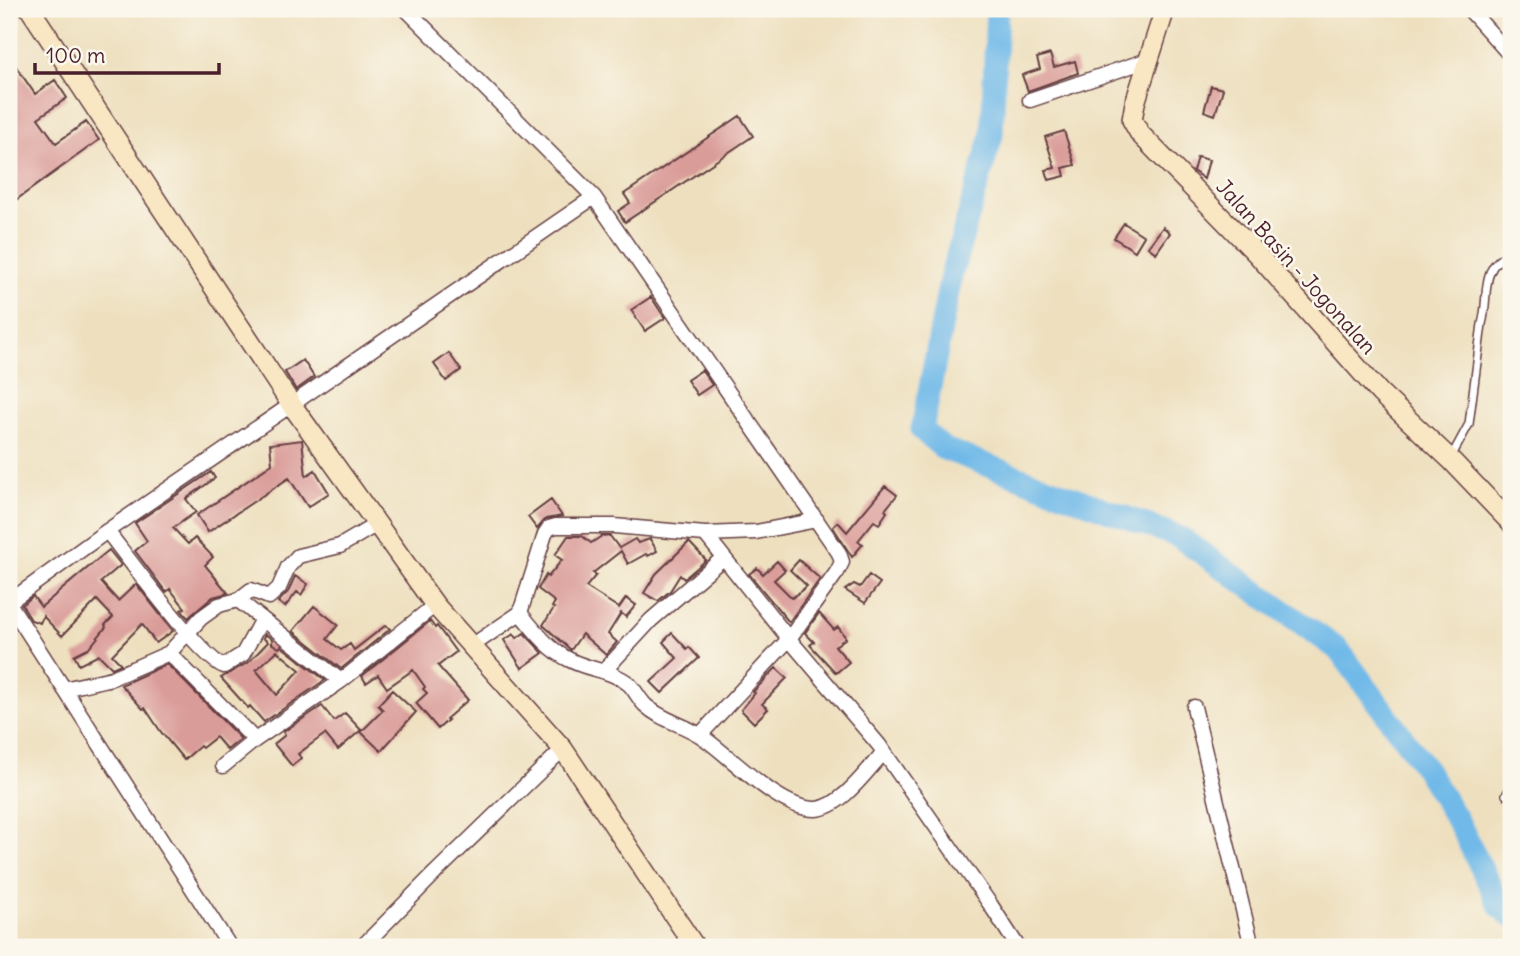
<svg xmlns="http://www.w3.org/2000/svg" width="1520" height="956" font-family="Delius,sans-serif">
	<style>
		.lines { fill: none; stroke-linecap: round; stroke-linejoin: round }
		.river { stroke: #70b9e8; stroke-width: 23 }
		.building { fill: #da9c99; fill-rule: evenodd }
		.lane-casing { stroke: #633c41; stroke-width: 10 }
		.street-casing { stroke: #633c41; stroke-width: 17 }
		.secondary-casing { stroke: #633c41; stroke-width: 22 }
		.lane { stroke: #fff; stroke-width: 7 }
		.street { stroke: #fff; stroke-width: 14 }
		.secondary { stroke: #f9e7c3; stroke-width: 19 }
		.labels { text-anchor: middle; stroke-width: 5; stroke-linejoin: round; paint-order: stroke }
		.street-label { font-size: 21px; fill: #4a1f2b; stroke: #fbf7ec }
	</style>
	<rect width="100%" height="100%" fill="#fbf7ec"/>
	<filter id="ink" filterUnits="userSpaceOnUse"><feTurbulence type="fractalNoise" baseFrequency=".0143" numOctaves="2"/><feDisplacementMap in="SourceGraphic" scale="14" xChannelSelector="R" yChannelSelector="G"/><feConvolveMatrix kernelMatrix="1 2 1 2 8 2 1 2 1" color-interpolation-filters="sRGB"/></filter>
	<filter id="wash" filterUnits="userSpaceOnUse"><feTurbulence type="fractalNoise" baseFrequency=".00686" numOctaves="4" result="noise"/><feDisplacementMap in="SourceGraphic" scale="28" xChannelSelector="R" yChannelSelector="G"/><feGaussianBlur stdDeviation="1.57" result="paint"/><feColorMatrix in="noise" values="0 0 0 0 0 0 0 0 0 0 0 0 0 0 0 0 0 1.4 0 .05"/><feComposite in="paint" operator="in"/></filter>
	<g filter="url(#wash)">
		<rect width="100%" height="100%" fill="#eee0bf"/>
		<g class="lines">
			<path class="river" d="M997,9l-5,126 -41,141 -29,154 22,19 235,88 160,113 85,116 37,61 39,79 11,10"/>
		</g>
		<g id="blocks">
			<path class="building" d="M1050,54l4,13 21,-6 3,12 -50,18 -6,-16 18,-6 -3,-11z
				M15,65l20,29 20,-14 12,18 -29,20 18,25 30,-21 13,18 -90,65v-133l5,-2z
				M1211,86l12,3 -8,26 -11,-4z
				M740,116l13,20 -128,86 -7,-11 12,-8 -6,-9z
				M1064,131l11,34 -12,3 2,8 -16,4 -3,-10 9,-2 -10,-31z
				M1197,157l12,3 -5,19 -11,-8z
				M1124,223l20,13 -9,15 -21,-13z
				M1163,227l7,6 -14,20 -8,-6z
				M651,297l14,21 -20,13 -14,-21z
				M449,353l12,17 -15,11 -12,-17z
				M303,360l11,17 -18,13 -11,-18z
				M702,370l10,15 -15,10 -10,-15z
				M302,440l4,36 9,-6 14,23 -21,14 -19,-29 -81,54 -11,-17 75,-51 -2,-20z
				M211,472l4,6 -29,21 10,13 -23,16 15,16 7,-6 18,19 -8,8 23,28 -15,4 -25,21 -7,-8 4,-2 -15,-19 -4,3 -31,-41 12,-10 -12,-18z
				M885,486l12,9 -12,15 2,2 -8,12 -5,-3 -16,20 5,3 -11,13 -19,-30 5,-5 9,10z
				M551,500l11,16 -16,3 -9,10 -9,-12z
				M568,536h14l9,7 11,-7h8l9,12 16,-9 3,4 12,-4 7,12 -9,5 -2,-2 -18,10 -7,-13 -28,22 3,2 -10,12 33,21 7,-10 10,7 -10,12 -5,-4 -13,21 9,8 -11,13 -24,-21 -11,16 -28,-25 11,-17 -2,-1 3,-5 -17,-13 8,-14 2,2 14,-17 -7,-5z
				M689,542l17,18 -22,19 -4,-4 -10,16 -12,10 -14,-8 12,-19z
				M109,550l12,15 -20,17 17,19 18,-17 37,47 -17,12 -14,-19 -30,31 9,9 -9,4 -13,-13 -20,10 -5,-10 16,-8 16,-20 -1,-2 8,-8 -16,-17 -35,36 -19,-20 -3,7 -9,-3 -9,-15 11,-9 8,11z
				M799,560l21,19 -31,43 -40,-48 8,-6 6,6 14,-13 8,9 -11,10 18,18 15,-12 -17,-16z
				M869,575l11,8 -15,20 -20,-13 9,-6 6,3z
				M295,576l13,8 -7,11 -4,-3 -12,15 -7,-5 10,-10z
				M314,606l24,19 -11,14 14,11 9,-6 4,6 32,-25 4,4 -49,40 -48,-38z
				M819,613l15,17 4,-3 8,11 -11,8 14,16 -13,11 -26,-28 4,-3 -9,-9z
				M430,621l5,7 2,-2 19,26 -18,14 30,34 -22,19 2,1 -10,9 -22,-26 11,-10 -4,-4 2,-2 -12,-17 -26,18 -9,-13 -12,8 -4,-7z
				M524,633l19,20 -21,15 -18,-28 10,-6 3,4z
				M672,633l15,16 2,-2 10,11 -37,35 -11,-11 26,-24 -14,-16z
				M265,634l8,6 -2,3 8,5 2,-2 44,34 -61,42 -14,-16 -2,2 -27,-30 28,-16 19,-20 -5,-4zM277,651l23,19 -23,25 -21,-25z
				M167,664l74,75 -14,11 -11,-13 -14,11 -2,-2 -16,14 -23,-28 -16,-24 -2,1 -22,-24z
				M776,668l11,10 -25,26 6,5 -14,14 -13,-13 14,-17 -2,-1z
				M392,690l24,22 -35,39 -20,-19 22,-22 -5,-5z
				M322,706l12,15 11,-8 16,17 -23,20 -13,-16 -27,20 3,4 -9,8 -18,-22 11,-9 -2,-3z"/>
		</g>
	</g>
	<g filter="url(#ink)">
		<use href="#blocks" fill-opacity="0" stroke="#633c41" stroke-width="2"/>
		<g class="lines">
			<defs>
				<path id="lane" d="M913,9l3,1
					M9,66v-1
					M1450,459l19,-35 13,-100c8,-28 -4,-58 29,-71
					M1506,795l5,-9"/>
				<path id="street" d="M406,9l188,188 245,356 3,9 -5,10 -48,67 -89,96
					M1469,9l42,47
					M1030,100l118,-40
					M107,531c19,24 95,129 117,135l19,-12 19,-35
					M705,534l84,105 90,106 111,159 28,43
					M238,600l13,-10 18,7 10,-9 9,-21 10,-11 42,-10 37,-22
					M9,602l98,-71 487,-334
					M9,603l221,344
					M520,613c14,17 29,37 50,47 18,10 42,10 59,24 6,6 10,15 16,21 16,15 38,19 56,31 29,19 78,74 115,73 25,-1 52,-40 68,-57
					M473,645l47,-32 25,-79 4,-6 7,-2h58l91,8 51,-2 61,-12
					M169,653l86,87
					M604,671l47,-51 72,-62
					M64,689l48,-11 57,-25 32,-35 18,-13 19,-5 103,81
					M1194,707l58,240
					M223,766l32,-26 86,-59 94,-76
					M362,947l73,-74 128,-124"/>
				<path id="secondary" d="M30,9l261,395 144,201 128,144 132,198
					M1165,9l-30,94 -3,17 8,14 117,120 123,139 70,66 61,64"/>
			</defs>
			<use href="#lane" class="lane-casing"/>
			<use href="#street" class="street-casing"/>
			<use href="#secondary" class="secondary-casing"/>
			<use href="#lane" class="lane"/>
			<use href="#street" class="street"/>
			<use href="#secondary" class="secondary"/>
		</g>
	</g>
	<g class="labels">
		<g class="street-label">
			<text transform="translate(1296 267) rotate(48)" y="7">Jalan Basin - Jogonalan</text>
		</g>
	</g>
	<rect width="1520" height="956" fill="none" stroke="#fbf7ec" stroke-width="35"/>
	<path d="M35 63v10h184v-10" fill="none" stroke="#4a1f2b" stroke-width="3.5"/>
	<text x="46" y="63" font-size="21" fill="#4a1f2b" stroke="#fbf7ec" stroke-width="5" paint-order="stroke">100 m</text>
</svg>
